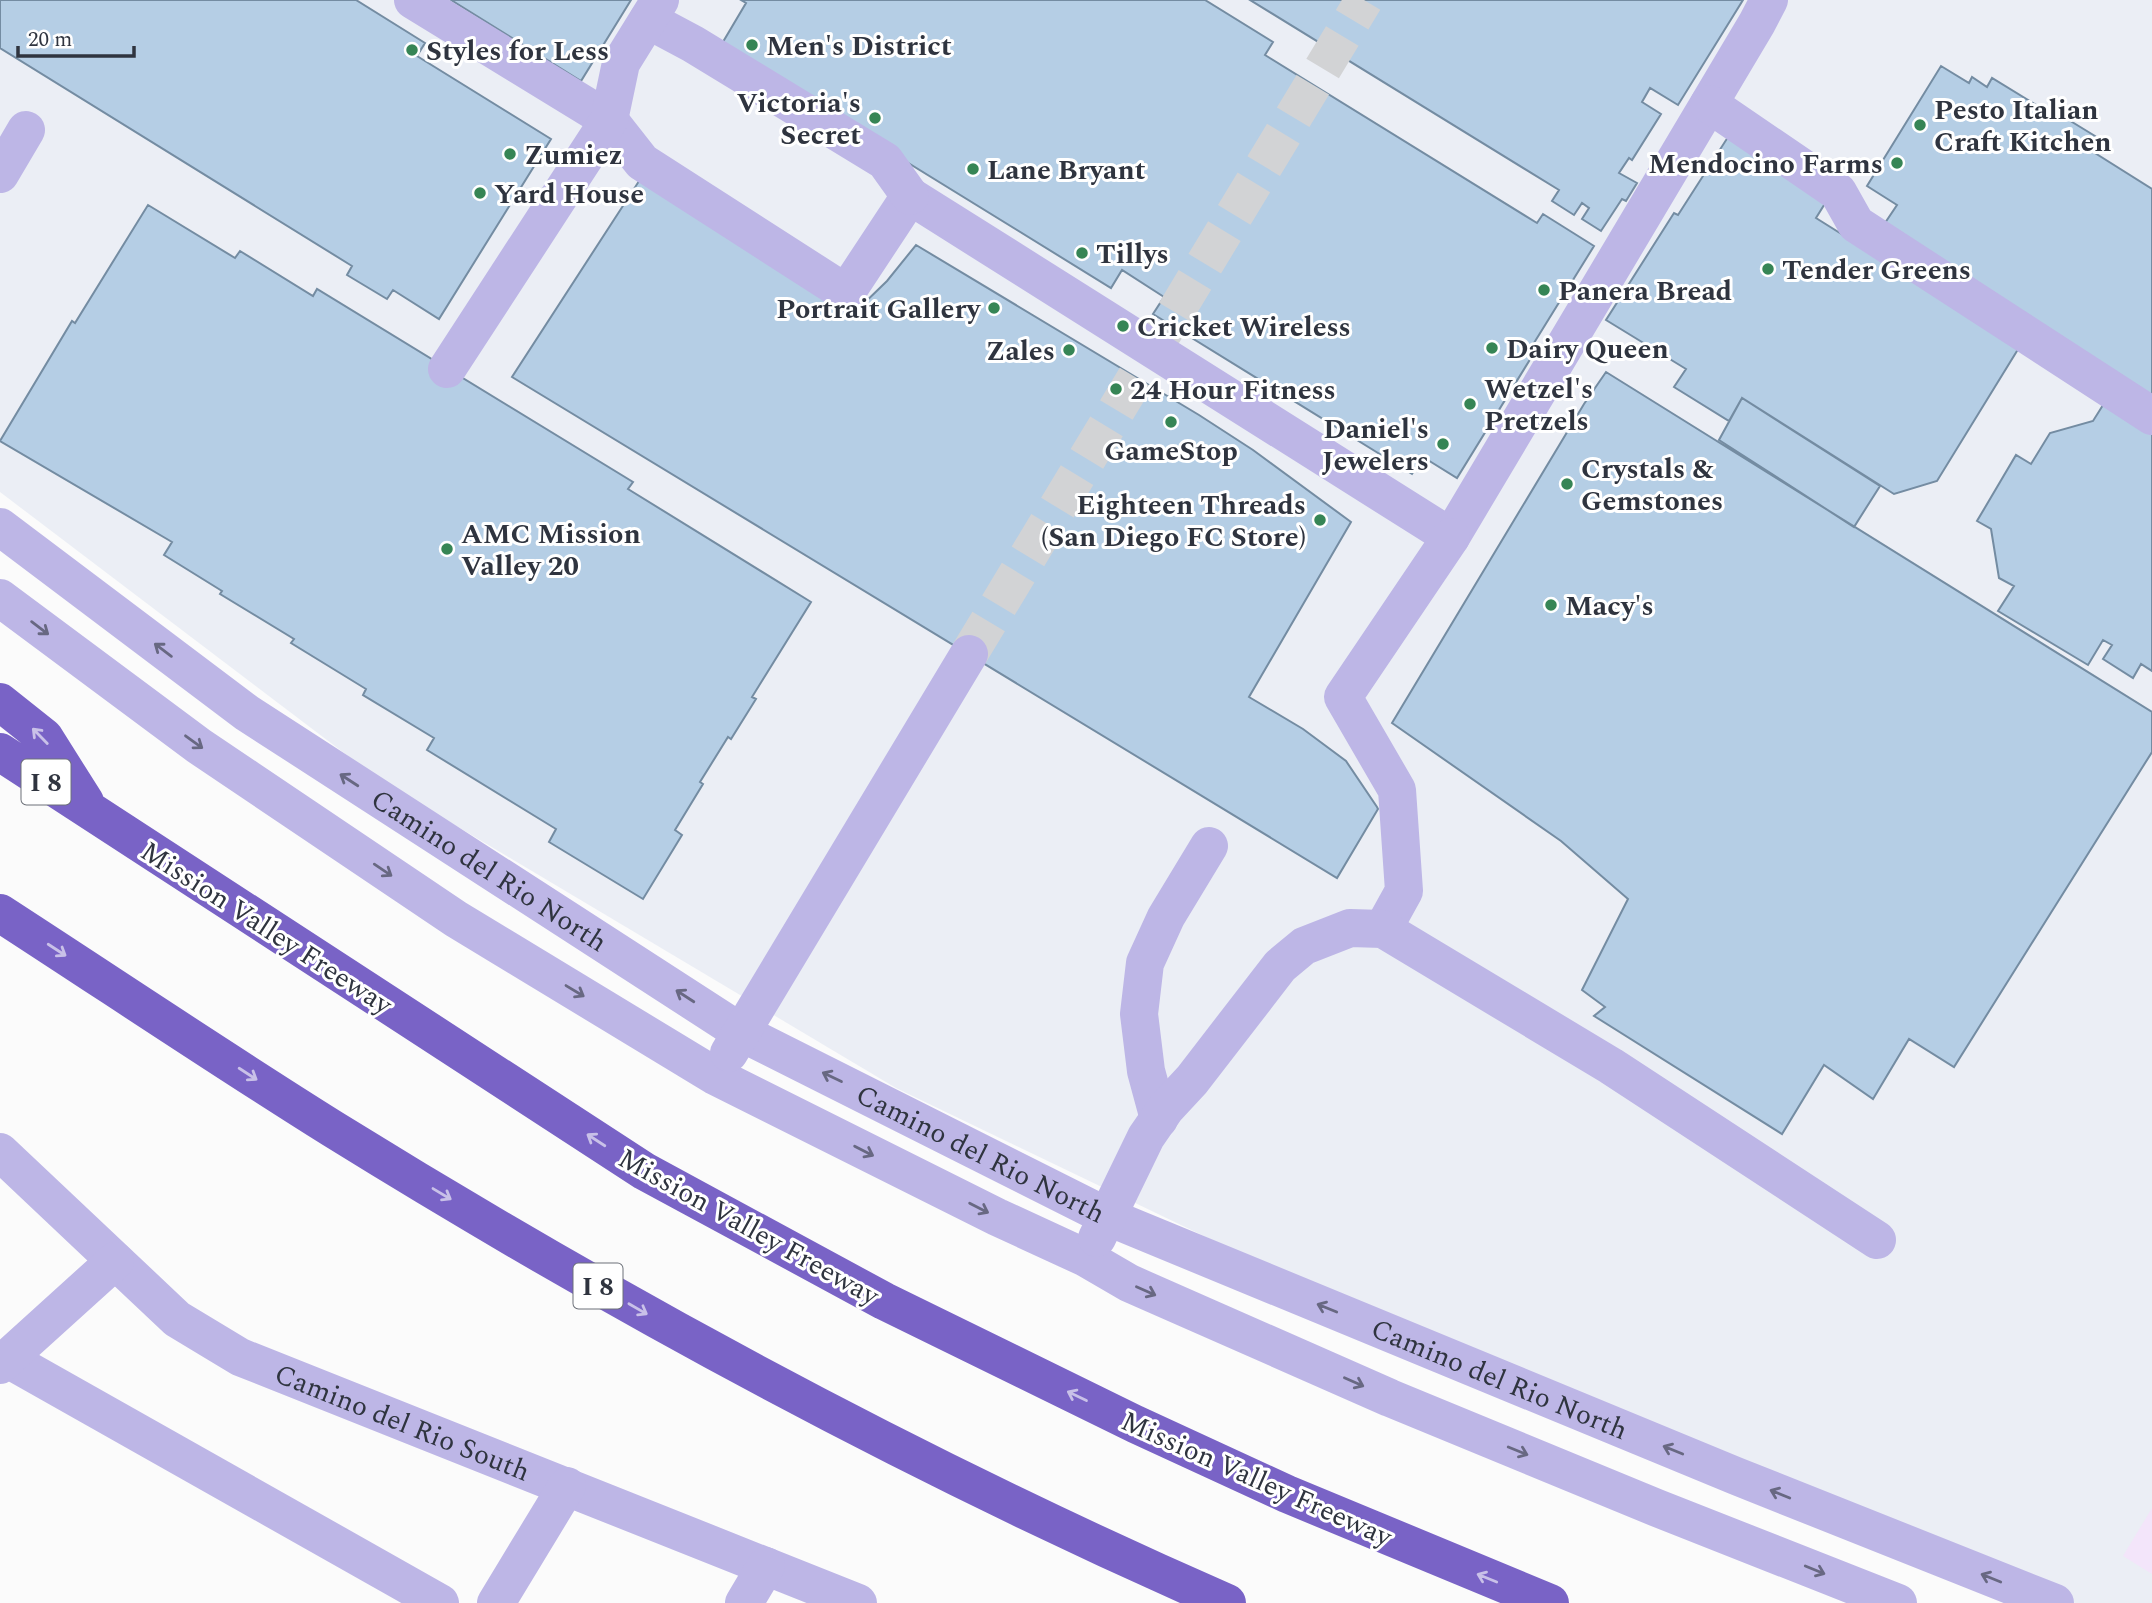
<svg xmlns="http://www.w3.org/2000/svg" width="2152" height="1603" font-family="Spectral,serif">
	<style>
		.built { fill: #ebeef5 }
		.green { fill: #f3e5fa }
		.building { fill: #b5cee5; stroke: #748ca2; stroke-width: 2 }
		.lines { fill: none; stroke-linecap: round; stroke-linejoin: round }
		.minor-tunnel { stroke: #d2d3d5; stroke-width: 38; stroke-dasharray: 38 19; stroke-linecap: butt }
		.minor { stroke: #bdb6e6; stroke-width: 38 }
		.highway { stroke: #7963c6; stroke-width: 38 }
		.oneway { stroke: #686882 }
		.oneway2 { stroke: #c9c1e8 }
		.poi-dot { fill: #368555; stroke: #fff; stroke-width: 2.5 }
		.labels { text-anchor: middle; stroke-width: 6; stroke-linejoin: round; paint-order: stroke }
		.shield { fill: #fff; stroke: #6d7179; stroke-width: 2 }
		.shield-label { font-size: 26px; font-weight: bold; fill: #2f343f }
		.poi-label { font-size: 28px; font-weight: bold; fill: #2f343f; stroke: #fff; text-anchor: start }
		.street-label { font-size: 28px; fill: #2f343f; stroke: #fff }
	</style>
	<rect width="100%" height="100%" fill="#fbfbfb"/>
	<path class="built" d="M0,0h2152v1603h-77l-476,-177 -703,-338 -515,-307 -381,-289z"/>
	<path class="green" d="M2152,1508v66l-29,-18z"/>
	<path class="building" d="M0,0h356l69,43 -8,13 134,83 -112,180 -46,-29 -6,9 -40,-24 5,-9 -352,-218z
		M451,0h180l-50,81z
		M451,0h180l-50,81z
		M741,0h464l68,42 -8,13 272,168 6,-9 51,32 -65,105 5,2 -77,125 -34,-21 -11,17 -259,-160 11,-17 -42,-27 -11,18 -391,-241 26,-44z
		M741,0h464l68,42 -8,13 272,168 6,-9 51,32 -65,105 5,2 -77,125 -34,-21 -11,17 -259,-160 11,-17 -42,-27 -11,18 -391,-241 26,-44z
		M1250,0h493l-65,105 -28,-17 -8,14 19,12 -29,46 -3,-2 -10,15 18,10 -11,18 -4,-2 -21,32 -19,-12 7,-11 -7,-5 -8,12 -22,-14 7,-11z
		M1941,66l28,17 3,-6 15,10 5,-9 59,36 3,-3 41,25 -8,12 65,41v215l-267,-181 12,-18 -30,-19z
		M1728,137l101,60 -13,21 204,128 -83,135 -43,13 -152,-96 -13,23 -55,-34 12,-18 -80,-49 68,-107 4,2z
		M641,178l213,135 33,-32 29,-36 283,170 54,35 98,72 -102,175 54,32 43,32 31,46 1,2 -41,69 -825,-501z
		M148,205l87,53 5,-7 73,45 4,-7 316,193 -5,7 183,113 -59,95 4,2 -25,40 -3,-2 -28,45 3,2 -28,46 7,5 -39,64 -94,-57 7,-13 -129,-79 7,-12 -71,-43 3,-6 -75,-46 3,-4 -74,-45 2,-3 -58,-36 8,-13 -172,-101 72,-120 3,2z
		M1606,372l546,340v40l-198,315 -45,-28 -36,60 -49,-34 -42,69 -188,-118 11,-9 -23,-17 46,-91 -67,-58 -169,-118 192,-319z
		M1742,398l138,88 -26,41 -135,-87z
		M2103,405l49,28v238l-11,-7 -8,14 -30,-19 9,-14 -9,-5 -15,25 -90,-54 16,-25 -15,-8 -8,-49 -14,-8 39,-66 15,9 19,-31 43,-12z"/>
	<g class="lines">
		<path class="minor-tunnel" d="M969,654l395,-654"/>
		<g class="minor">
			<path d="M413,0l196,120 33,42 204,131 64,-97 541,341 306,-514 12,-23"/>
			<path d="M648,20l45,24 192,117 25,35"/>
			<path d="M1709,104l129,88 18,32 296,192"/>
			<path d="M0,174l26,-44"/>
			<path d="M447,369l162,-249 12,-57 39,-63"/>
			<path id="s1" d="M0,527l247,186 495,320 366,184 628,259 319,127"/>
			<path d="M0,598l199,148 257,173 259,157 282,141 89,41 43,25 261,115 267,110 241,95"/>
			<path d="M1383,929l21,-38 -7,-101 -54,-93 108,-160"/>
			<path d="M729,1053l240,-399"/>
			<path d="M1159,1119l-13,-48 -7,-57 6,-51 21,-46 43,-71"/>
			<path id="s2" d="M0,1152l177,167 63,38 618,246"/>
			<path d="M1097,1238l49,-101 20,-29 26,-28 88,-114 24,-20 46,-18 33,1 228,137 266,174"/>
			<path d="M6,1358l434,245"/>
			<path d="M0,1365l115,-104"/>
			<path d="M496,1603l71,-117"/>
			<path d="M744,1603l22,-37"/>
		</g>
		<path class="highway" d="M0,702l44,35 41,65
			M0,752l644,419 240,130 251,123 152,70 263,109
			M0,913c111,72 221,146 333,216 287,178 586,339 894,474"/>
	</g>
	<defs><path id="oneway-shaft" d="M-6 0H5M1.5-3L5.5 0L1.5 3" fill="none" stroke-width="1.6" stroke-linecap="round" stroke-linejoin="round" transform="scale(1.75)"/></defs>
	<g class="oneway">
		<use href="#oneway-shaft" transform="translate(40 628) rotate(37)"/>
		<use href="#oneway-shaft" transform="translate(163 650) rotate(-143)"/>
		<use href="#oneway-shaft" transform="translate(194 742) rotate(36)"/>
		<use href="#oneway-shaft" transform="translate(349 780) rotate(-147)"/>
		<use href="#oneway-shaft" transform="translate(383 870) rotate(34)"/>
		<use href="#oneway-shaft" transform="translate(575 991) rotate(31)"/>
		<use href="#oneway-shaft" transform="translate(685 996) rotate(-147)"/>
		<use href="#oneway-shaft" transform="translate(832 1077) rotate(-154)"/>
		<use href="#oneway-shaft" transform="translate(864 1151) rotate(27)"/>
		<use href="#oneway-shaft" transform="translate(979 1208) rotate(27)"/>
		<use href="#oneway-shaft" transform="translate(1146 1291) rotate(24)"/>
		<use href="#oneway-shaft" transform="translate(1327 1308) rotate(-158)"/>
		<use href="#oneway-shaft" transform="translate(1354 1382) rotate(24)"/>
		<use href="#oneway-shaft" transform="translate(1673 1450) rotate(-158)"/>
		<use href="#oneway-shaft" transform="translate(1518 1451) rotate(22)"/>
		<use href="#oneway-shaft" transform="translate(1780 1494) rotate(-158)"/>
		<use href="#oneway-shaft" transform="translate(1815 1570) rotate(22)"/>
		<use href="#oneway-shaft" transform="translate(1991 1578) rotate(-158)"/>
	</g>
	<g class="oneway2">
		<use href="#oneway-shaft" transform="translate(40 736) rotate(-134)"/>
		<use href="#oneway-shaft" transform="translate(57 950) rotate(33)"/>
		<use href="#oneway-shaft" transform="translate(248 1074) rotate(33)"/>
		<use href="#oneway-shaft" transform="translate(596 1140) rotate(-147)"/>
		<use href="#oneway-shaft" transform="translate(442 1194) rotate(31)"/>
		<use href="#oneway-shaft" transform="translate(638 1309) rotate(30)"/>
		<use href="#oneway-shaft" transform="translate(1077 1396) rotate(-154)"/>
		<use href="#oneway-shaft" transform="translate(1487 1578) rotate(-158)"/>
	</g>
	<g class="poi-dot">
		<circle cx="752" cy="45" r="7"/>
		<circle cx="412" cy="50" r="7"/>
		<circle cx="875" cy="118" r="7"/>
		<circle cx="1920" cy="125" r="7"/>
		<circle cx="510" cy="154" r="7"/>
		<circle cx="1897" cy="163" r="7"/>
		<circle cx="973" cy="169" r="7"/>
		<circle cx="480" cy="193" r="7"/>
		<circle cx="1082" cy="253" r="7"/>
		<circle cx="1768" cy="269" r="7"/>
		<circle cx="1544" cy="290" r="7"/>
		<circle cx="994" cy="308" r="7"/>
		<circle cx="1123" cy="326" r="7"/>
		<circle cx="1492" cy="348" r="7"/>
		<circle cx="1069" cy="350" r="7"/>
		<circle cx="1116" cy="389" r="7"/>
		<circle cx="1470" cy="404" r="7"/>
		<circle cx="1171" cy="422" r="7"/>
		<circle cx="1443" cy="444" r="7"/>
		<circle cx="1567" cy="484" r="7"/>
		<circle cx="1320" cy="520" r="7"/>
		<circle cx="447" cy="549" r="7"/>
		<circle cx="1551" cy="605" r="7"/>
	</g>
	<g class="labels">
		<g class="shield">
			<rect x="21.5" y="759.5" width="49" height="45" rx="5"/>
			<rect x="573.5" y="1263.5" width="49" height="45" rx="5"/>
		</g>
		<g class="shield-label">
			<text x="46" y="791">I 8</text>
			<text x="598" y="1295">I 8</text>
		</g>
		<g class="poi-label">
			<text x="766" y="55">Men's District</text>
			<text x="426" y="60">Styles for Less</text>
			<text x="861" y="112" text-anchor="end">Victoria's<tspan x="861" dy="32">Secret</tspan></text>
			<text x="1934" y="119">Pesto Italian<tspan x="1934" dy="32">Craft Kitchen</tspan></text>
			<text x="524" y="164">Zumiez</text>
			<text x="1883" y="173" text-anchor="end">Mendocino Farms</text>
			<text x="987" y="179">Lane Bryant</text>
			<text x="494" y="203">Yard House</text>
			<text x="1096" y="263">Tillys</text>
			<text x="1782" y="279">Tender Greens</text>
			<text x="1558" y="300">Panera Bread</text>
			<text x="980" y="318" text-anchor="end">Portrait Gallery</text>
			<text x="1137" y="336">Cricket Wireless</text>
			<text x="1506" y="358">Dairy Queen</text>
			<text x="1055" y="360" text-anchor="end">Zales</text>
			<text x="1484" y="398">Wetzel's<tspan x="1484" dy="32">Pretzels</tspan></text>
			<text x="1130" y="399">24 Hour Fitness</text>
			<text x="1429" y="438" text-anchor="end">Daniel's<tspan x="1429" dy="32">Jewelers</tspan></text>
			<text x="1171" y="460" text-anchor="middle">GameStop</text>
			<text x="1581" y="478">Crystals &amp;<tspan x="1581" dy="32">Gemstones</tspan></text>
			<text x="1306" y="514" text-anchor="end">Eighteen Threads<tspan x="1306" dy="32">(San Diego FC Store)</tspan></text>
			<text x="461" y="543">AMC Mission<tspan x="461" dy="32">Valley 20</tspan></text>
			<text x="1565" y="615">Macy's</text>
		</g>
		<g class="street-label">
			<text dy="10" stroke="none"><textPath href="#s1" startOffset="598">Camino del Rio North</textPath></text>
			<text transform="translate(267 927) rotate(33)" y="10">Mission Valley Freeway</text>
			<text dy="10" stroke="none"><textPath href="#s1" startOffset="1166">Camino del Rio North</textPath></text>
			<text transform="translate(749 1226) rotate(29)" y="10">Mission Valley Freeway</text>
			<text dy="10" stroke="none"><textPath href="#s1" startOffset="1732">Camino del Rio North</textPath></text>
			<text dy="10" stroke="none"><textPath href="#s2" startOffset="492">Camino del Rio South</textPath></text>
			<text transform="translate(1257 1478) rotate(24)" y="10">Mission Valley Freeway</text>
		</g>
	</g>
	<path d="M18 46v10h116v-10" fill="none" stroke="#2f343f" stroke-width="3.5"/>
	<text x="28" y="46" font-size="21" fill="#2f343f" stroke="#ffffff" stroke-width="5" paint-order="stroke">20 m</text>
</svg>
